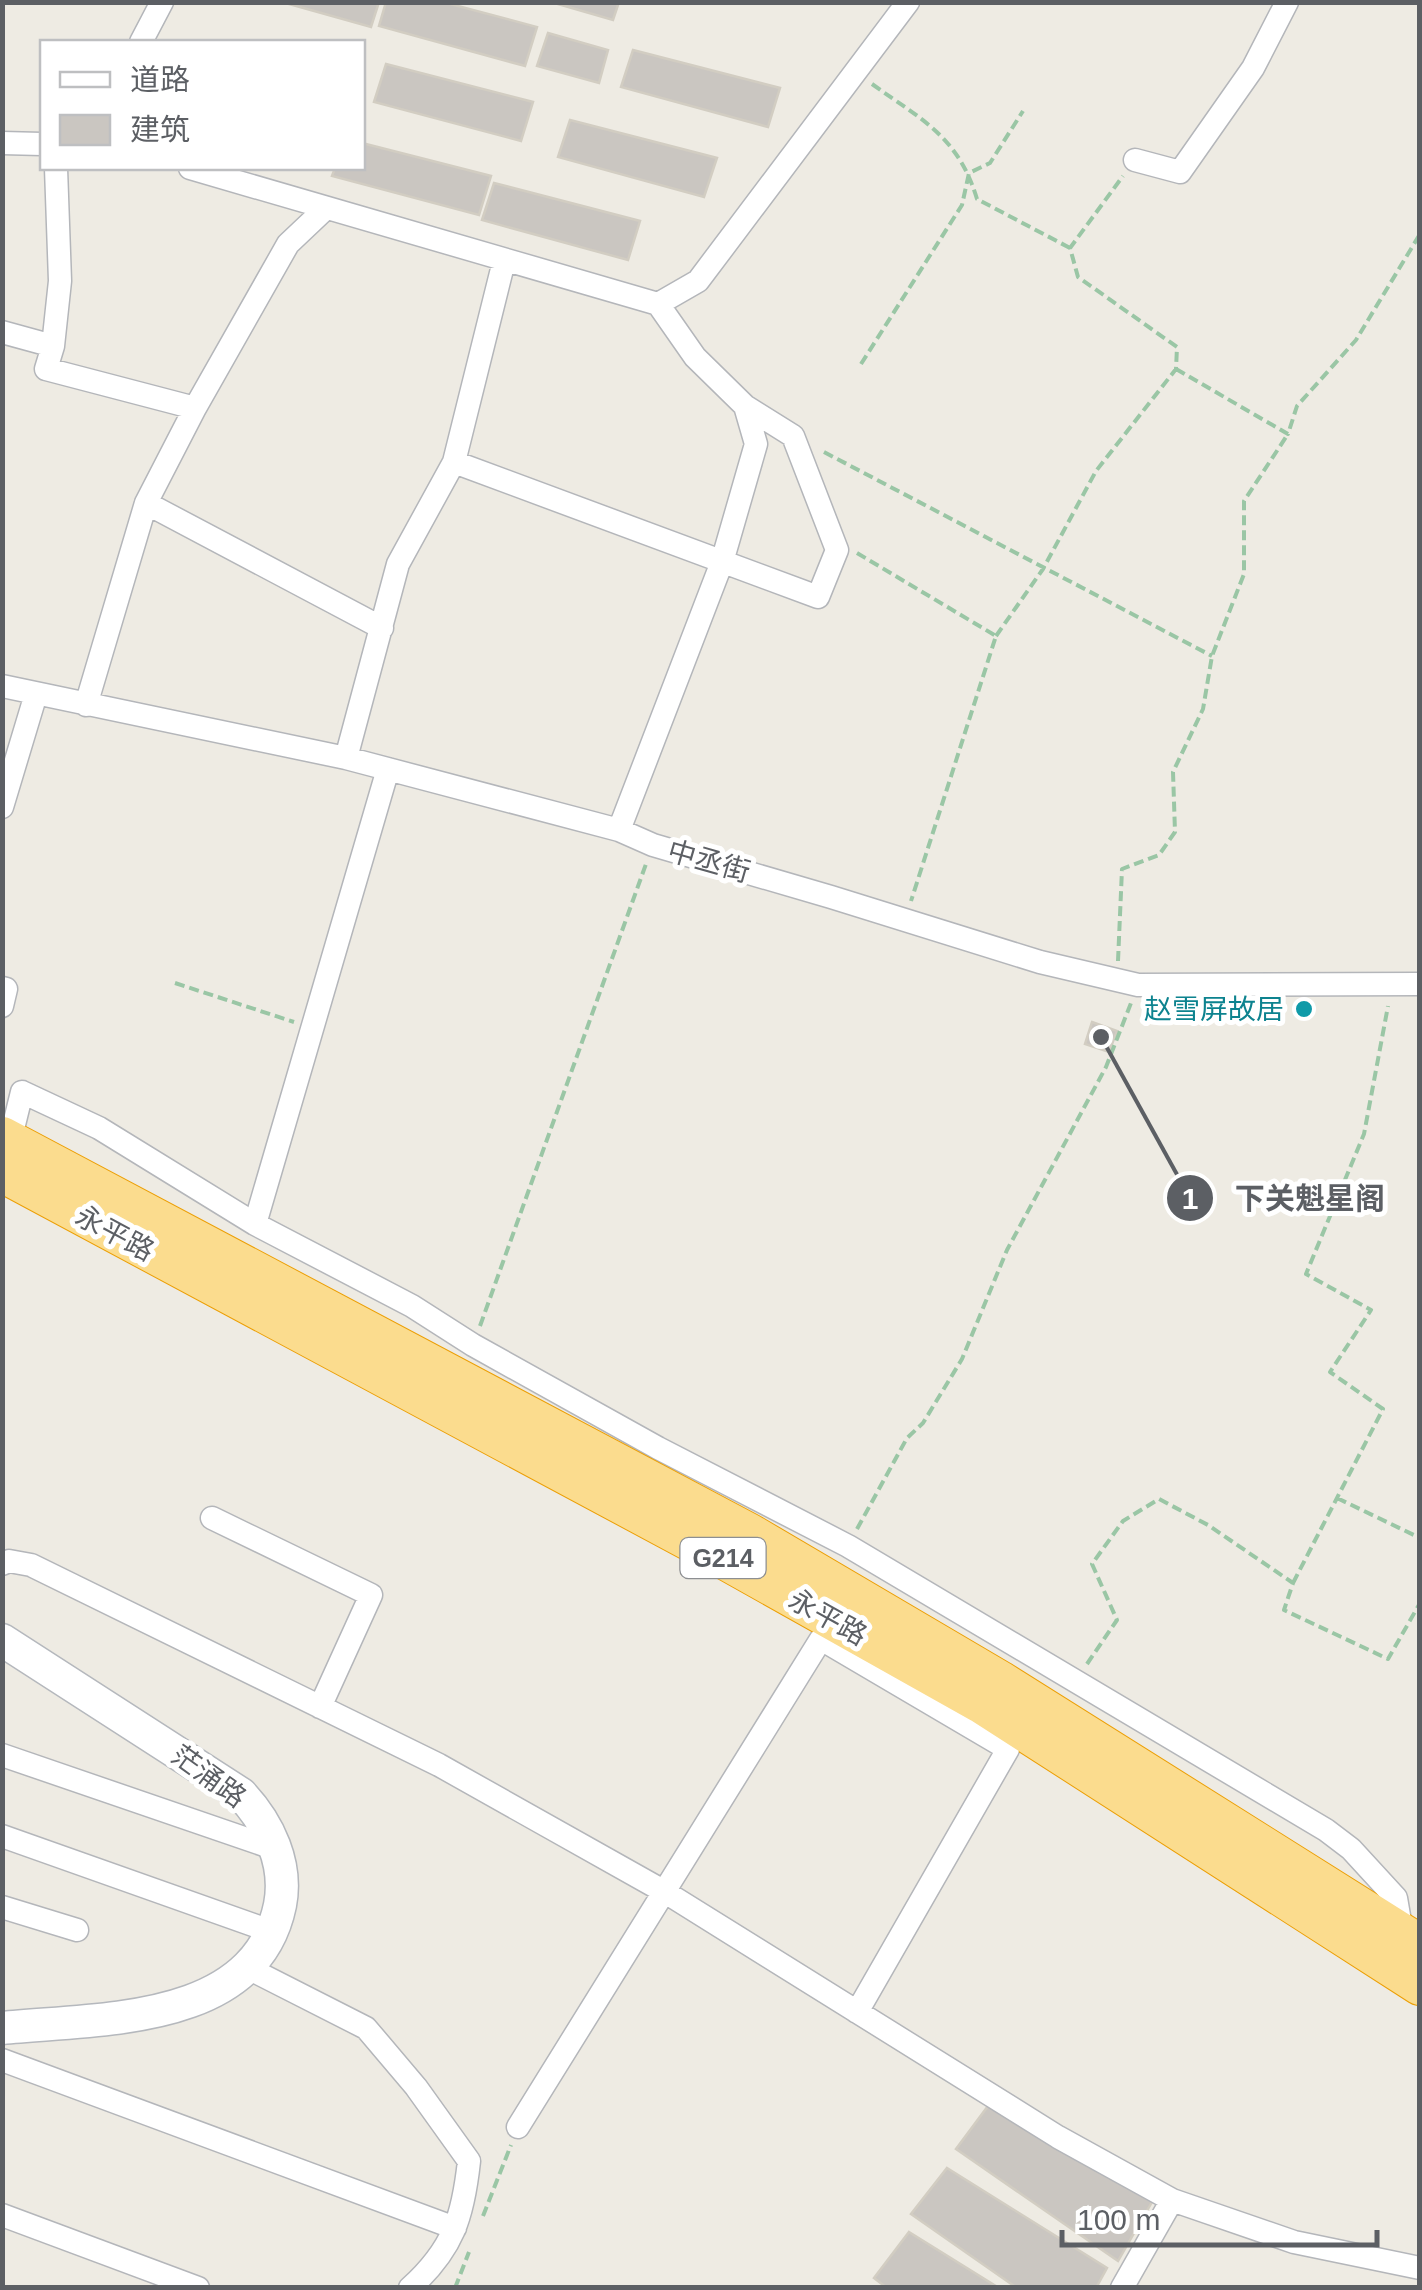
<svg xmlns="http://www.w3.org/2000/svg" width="1422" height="2290" font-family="Arial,'Noto Sans SC',sans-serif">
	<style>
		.building { fill: #cac6c1; stroke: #d2cdc2; stroke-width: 2.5 }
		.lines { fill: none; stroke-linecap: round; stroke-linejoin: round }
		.street-casing { stroke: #b4b6ba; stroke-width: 25 }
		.secondary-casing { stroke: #b5b8bd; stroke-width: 35 }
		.highway-casing { stroke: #ec9f05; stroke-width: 42 }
		.path { stroke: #9ac6a5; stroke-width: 4; stroke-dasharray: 10 5; stroke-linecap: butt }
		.street { stroke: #fff; stroke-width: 22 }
		.secondary { stroke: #fff; stroke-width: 32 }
		.highway { stroke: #fbdc8e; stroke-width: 40 }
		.culture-dot { fill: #0f9aa8; stroke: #fff; stroke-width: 4 }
		.labels { text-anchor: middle; stroke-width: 10; stroke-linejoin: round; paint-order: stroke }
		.shield { fill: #fff; stroke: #8d8f92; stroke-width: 2.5 }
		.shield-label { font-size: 25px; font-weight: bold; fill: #5c5f64 }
		.street-label { font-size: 28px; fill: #5c5f64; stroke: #fff }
		.culture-label { font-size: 28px; fill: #0d838f; stroke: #fff; text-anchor: end }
		.leader { fill: none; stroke: #5c5f64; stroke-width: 4 }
		.callout-dot { fill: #5c5f64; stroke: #fff; stroke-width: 4 }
		.mark-label { font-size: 30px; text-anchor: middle; font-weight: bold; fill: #fff }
		.callout-label { font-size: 30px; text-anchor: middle; font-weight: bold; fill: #5c5f64; stroke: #fff; stroke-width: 10; stroke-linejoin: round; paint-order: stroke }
	</style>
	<rect width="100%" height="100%" fill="#eeebe3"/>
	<path class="building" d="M282,2h97l-8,25z
		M386,2h57l94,25 -12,39 -146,-40z
		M551,2h68l-6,18z
		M548,33l60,17 -9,33 -62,-17z
		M633,50l147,38 -12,39 -147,-40z
		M386,64l147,38 -12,39 -147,-39z
		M570,120l147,38 -13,39 -146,-40z
		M362,143l129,33 -12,39 -147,-39 3,-8h27z
		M494,183l146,38 -12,39 -146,-40z
		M1092,1022l25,9 -8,21 -24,-8z
		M991,2102l161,100 -34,59 -162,-112z
		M947,2168l160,100 -11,20h-79l-106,-74z
		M909,2232l90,56h-112l-13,-10z"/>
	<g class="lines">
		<defs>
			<path id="street" d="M141,42l21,-40
				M2,143l40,1
				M1135,160l45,12 73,-104 34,-66
				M190,168l468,136 40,-23 210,-279
				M2,332l51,14 -7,23 149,39
				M53,346l7,-65 -4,-113
				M454,462l364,135 19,-47 -44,-114 -48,-30 -50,-49 -37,-53
				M146,503l236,125
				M2,686l344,72 273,72 34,15 178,52 209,65 98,23 282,-1
				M86,705l60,-202 49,-95 93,-164 37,-35
				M346,758l52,-194 56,-102 50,-201
				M2,807l34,-113
				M619,830l103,-268 34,-118 -11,-38
				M2,988l4,1 -4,17
				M10,1141l12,-49 77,36 156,96 157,82 61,39 185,103 190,98 478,284 25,19 45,49 6,35
				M255,1224l133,-455
				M212,1518l159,77 -51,112
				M2,1564l7,-3 22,4 408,200 226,127 393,245 114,63 122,42 126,26
				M2,1755l274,94
				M2,1836l271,96
				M2,1907l75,23
				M248,1968l118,60 50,59 53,74c-6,56 -16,88 -59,127
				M2,2060l453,168
				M518,2127l303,-488 187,110 -151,263
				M2,2215l196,73
				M1122,2288l50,-88"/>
			<path id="secondary" d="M2,1640l239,154c28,30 47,70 39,111 -25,121 -181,113 -278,123"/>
			<path id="highway" d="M2,1137l748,397 250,147 420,264
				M2,1172l726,389 253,142 439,282"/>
		</defs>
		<use href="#street" class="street-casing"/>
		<use href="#secondary" class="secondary-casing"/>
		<use href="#highway" class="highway-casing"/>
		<path class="path" d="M872,84c50,36 86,52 105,115l93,49
			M861,364l101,-159 7,-32 21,-10 33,-52
			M1176,369l112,65 9,-28 59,-66 64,-106
			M824,452l388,204
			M857,553l139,83 -85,265
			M996,636l47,-67 53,-98 80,-102 1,-22 -99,-70 -8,-29 53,-72
			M1118,961l4,-92 37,-14 16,-23 -2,-60 30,-63 9,-53 32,-82v-73l44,-67
			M175,983l119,39
			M480,1326l166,-462
			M1337,1498l83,40
			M857,1529l50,-91 16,-15 39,-64 45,-109 99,-183 25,-64
			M1293,1583l90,-174 -53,-37 41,-62 -65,-36 58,-140 24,-128
			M1087,1664l30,-44 -25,-56 31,-43 36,-22 49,26 85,58 -9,27 104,49 32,-56
			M483,2216l28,-71
			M455,2288l14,-36"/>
		<use href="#street" class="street"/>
		<use href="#secondary" class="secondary"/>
		<use href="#highway" class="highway"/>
	</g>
	<circle class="culture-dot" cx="1304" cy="1009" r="10"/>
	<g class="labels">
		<rect class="shield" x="680.5" y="1538" width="85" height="40" rx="8"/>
		<g class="shield-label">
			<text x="723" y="1567">G214</text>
		</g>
		<g class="street-label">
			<text transform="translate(709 861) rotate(16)" y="10">中丞街</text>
			<text transform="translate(115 1233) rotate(28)" y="10">永平路</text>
			<text transform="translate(828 1617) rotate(29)" y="10">永平路</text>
			<text transform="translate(209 1776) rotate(36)" y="10">茫涌路</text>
		</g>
		<g class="culture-label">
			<text x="1284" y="1019">赵雪屏故居</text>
		</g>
	</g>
	<path class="leader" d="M1101 1037L1190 1198"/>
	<g class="callout-dot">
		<circle cx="1101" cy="1037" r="10"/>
		<circle cx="1190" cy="1198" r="25"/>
	</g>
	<g class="mark-label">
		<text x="1190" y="1209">1</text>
	</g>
	<g class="callout-label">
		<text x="1310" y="1209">下关魁星阁</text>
	</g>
	<rect width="1422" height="2290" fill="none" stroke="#5c5f64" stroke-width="10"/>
	<rect x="40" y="40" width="325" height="130" fill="#ffffff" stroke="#bebfc1" stroke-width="2.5"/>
	<rect x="60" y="72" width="50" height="15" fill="#ffffff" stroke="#bebfc1" stroke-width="2.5"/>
	<text x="130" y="90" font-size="30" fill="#5c5f64">道路</text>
	<rect x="60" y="115" width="50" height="30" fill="#cac6c1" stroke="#bebfc1" stroke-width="2.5"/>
	<text x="130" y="140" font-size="30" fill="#5c5f64">建筑</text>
	<path d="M1062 2230v15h315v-15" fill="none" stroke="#5c5f64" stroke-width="5"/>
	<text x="1077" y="2230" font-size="30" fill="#5c5f64" stroke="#ffffff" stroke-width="8" paint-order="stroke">100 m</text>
</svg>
